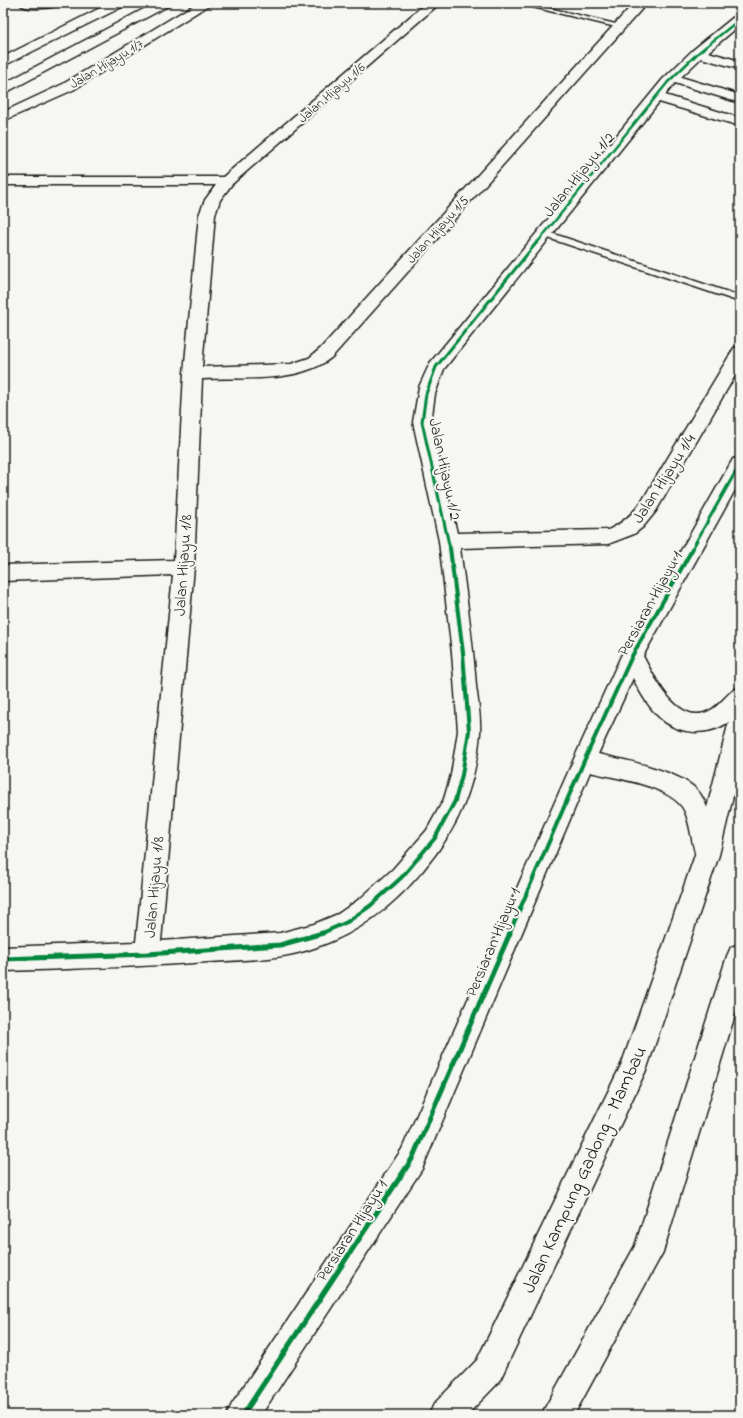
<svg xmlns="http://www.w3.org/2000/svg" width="743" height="1418" font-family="'Indie Flower',sans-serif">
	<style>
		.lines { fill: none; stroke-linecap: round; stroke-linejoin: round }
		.lane-casing { stroke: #1c1c1c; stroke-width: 3 }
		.street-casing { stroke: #1c1c1c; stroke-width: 3 }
		.secondary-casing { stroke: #1c1c1c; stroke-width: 3 }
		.primary-casing { stroke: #1c1c1c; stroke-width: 3 }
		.lane { fill: #f6f6f2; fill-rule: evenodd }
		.street { fill: #f6f6f2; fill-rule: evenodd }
		.secondary { fill: #f6f6f2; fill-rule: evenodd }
		.primary { fill: #f6f6f2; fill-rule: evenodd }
		.cycleway-far3-casing { stroke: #f6f6f2; stroke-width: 4 }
		.cycleway-far2-casing { stroke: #f6f6f2; stroke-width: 5 }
		.cycleway-far1-casing { stroke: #f6f6f2; stroke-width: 6 }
		.cycleway-casing { stroke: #f6f6f2; stroke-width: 8 }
		.cycleway-far3 { stroke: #00873e; stroke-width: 2.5 }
		.cycleway-far2 { stroke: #00873e; stroke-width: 3 }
		.cycleway-far1 { stroke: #00873e; stroke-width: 4 }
		.cycleway { stroke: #00873e; stroke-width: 5 }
		.labels { text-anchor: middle; stroke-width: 4; stroke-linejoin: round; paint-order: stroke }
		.far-street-label { font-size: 13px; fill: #1c1c1c; stroke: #f6f6f2 }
		.street-label { font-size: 16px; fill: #1c1c1c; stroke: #f6f6f2 }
		.near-street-label { font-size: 19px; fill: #1c1c1c; stroke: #f6f6f2 }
	</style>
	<rect width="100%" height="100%" fill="#f6f6f2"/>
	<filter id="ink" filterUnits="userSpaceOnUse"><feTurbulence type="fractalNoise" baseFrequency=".025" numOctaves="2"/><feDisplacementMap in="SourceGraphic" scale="8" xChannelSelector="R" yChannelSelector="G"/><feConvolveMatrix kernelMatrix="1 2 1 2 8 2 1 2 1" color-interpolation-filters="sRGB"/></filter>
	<g filter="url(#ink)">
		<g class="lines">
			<defs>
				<path id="lane" d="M516,3h12l96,23 -4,2z
					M545,231l195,65v6l-198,-66 -1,-2z"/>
				<path id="street" d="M19,3h40l-2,3c-9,2 -32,5 -38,-3z
					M197,3h15l-139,87 -70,31v-9l60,-28z
					M426,3h14l-208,181 -12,16 -5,15 -13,152 89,-3 18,-6 11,-9 314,-346h13l-315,354c-33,27 -89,20 -130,22l-8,188 -33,374 119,-8 34,-9 24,-10 23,-16 32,-29 34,-39 17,-31 7,-24 7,-44 -6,-78 -13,-112 -26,-119 6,-35 11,-24 233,-284 30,-29 42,-34 5,-1v10l-32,27 32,9v8l-39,-11 -20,19 59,18v8l-65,-20 -10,12 75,23v8l-81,-24 -215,267 -9,25 -4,28 26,111 151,-3c15,-7 25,-16 34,-29l92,-153 6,-2v21l-84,144 -13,16 -9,7 -26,10 -148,4c6,46 13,92 16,138 2,15 5,32 4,47 -5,55 -21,94 -56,136 -29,35 -63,63 -107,78 -35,13 -72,13 -109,15 -68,5 -137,7 -205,9v-24l133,-5 37,-367 -170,6v-16l171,-5 10,-187 15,-158 6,-15 11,-15h-213v-8h220z
					M740,457v24l-97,175c11,21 35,71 66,55 13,-6 18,-20 31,-24v25c-22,25 -60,27 -83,3 -10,-11 -18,-24 -24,-37l-35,76c27,6 78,16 98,35 10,10 14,27 18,42 2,11 6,21 1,32l-8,3 -8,-3c-8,-16 -7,-35 -14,-51 -11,-26 -70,-34 -95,-40l-168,397 -161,246h-34l5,-11 170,-255 171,-388 48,-105 112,-197z"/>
				<path id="secondary" d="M110,3h16l-2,3 -121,60v-9z
					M155,3h15l-2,3 -165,88v-10z"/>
				<path id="primary" d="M740,712v55l-21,88 -72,213 -148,314 -32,33h-38l5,-11 43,-44 145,-297 73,-208 34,-134 3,-7z
					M740,944v54l-77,254 -89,163h-33l94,-169 92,-290 4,-9z"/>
			</defs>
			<use href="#lane" class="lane-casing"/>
			<use href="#street" class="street-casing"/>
			<use href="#secondary" class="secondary-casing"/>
			<use href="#primary" class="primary-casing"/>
			<use href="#lane" class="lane"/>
			<use href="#street" class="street"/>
			<use href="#secondary" class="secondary"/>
			<use href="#primary" class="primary"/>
			<defs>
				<path id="cycleway-far3" d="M537,243l131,-161 30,-29 42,-34"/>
				<path id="cycleway-far2" d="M450,549l-28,-127 4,-28 10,-27 101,-125
					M692,549l48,-85"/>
				<path id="cycleway-far1" d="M320,934l27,-12 23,-16 32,-29 33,-39 20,-37 7,-26 7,-44 -6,-78 -13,-105
					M509,934l75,-173 48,-105 61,-108"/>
				<path id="cycleway" d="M3,959l144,-5 133,-9 43,-12
					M243,1415l169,-256 98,-226"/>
			</defs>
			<use href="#cycleway-far3" class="cycleway-far3-casing"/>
			<use href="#cycleway-far2" class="cycleway-far2-casing"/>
			<use href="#cycleway-far1" class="cycleway-far1-casing"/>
			<use href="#cycleway" class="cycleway-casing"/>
			<use href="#cycleway-far3" class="cycleway-far3"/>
			<use href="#cycleway-far2" class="cycleway-far2"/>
			<use href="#cycleway-far1" class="cycleway-far1"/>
			<use href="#cycleway" class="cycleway"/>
		</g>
	</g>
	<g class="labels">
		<g class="far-street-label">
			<text transform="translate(106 63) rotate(-31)" y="5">Jalan Hijayu 1/7</text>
			<text transform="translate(331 92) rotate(-41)" y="5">Jalan Hijayu 1/6</text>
			<text transform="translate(437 229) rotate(-48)" y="5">Jalan Hijayu 1/5</text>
		</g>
		<g class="street-label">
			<text transform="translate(578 174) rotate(-51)" y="6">Jalan Hijayu 1/2</text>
			<text transform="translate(446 469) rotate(78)" y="6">Jalan Hijayu 1/2</text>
			<text transform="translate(663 478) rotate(-57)" y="6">Jalan Hijayu 1/4</text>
			<text transform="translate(182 565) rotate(-86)" y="6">Jalan Hijayu 1/8</text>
			<text transform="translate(649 603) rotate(-61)" y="6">Persiaran Hijayu 1</text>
			<text transform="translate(153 887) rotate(-85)" y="6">Jalan Hijayu 1/8</text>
			<text transform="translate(492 942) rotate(-67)" y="6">Persiaran Hijayu 1</text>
			<text transform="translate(351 1230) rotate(-57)" y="6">Persiaran Hijayu 1</text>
		</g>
		<g class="near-street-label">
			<text transform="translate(583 1169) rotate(-65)" y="7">Jalan Kampung Gadong - Mambau</text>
		</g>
	</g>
	<rect width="743" height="1418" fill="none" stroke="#f6f6f2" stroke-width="16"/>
	<rect x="8" y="8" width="727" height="1402" fill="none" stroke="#1c1c1c" stroke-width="1.5" filter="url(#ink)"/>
</svg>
